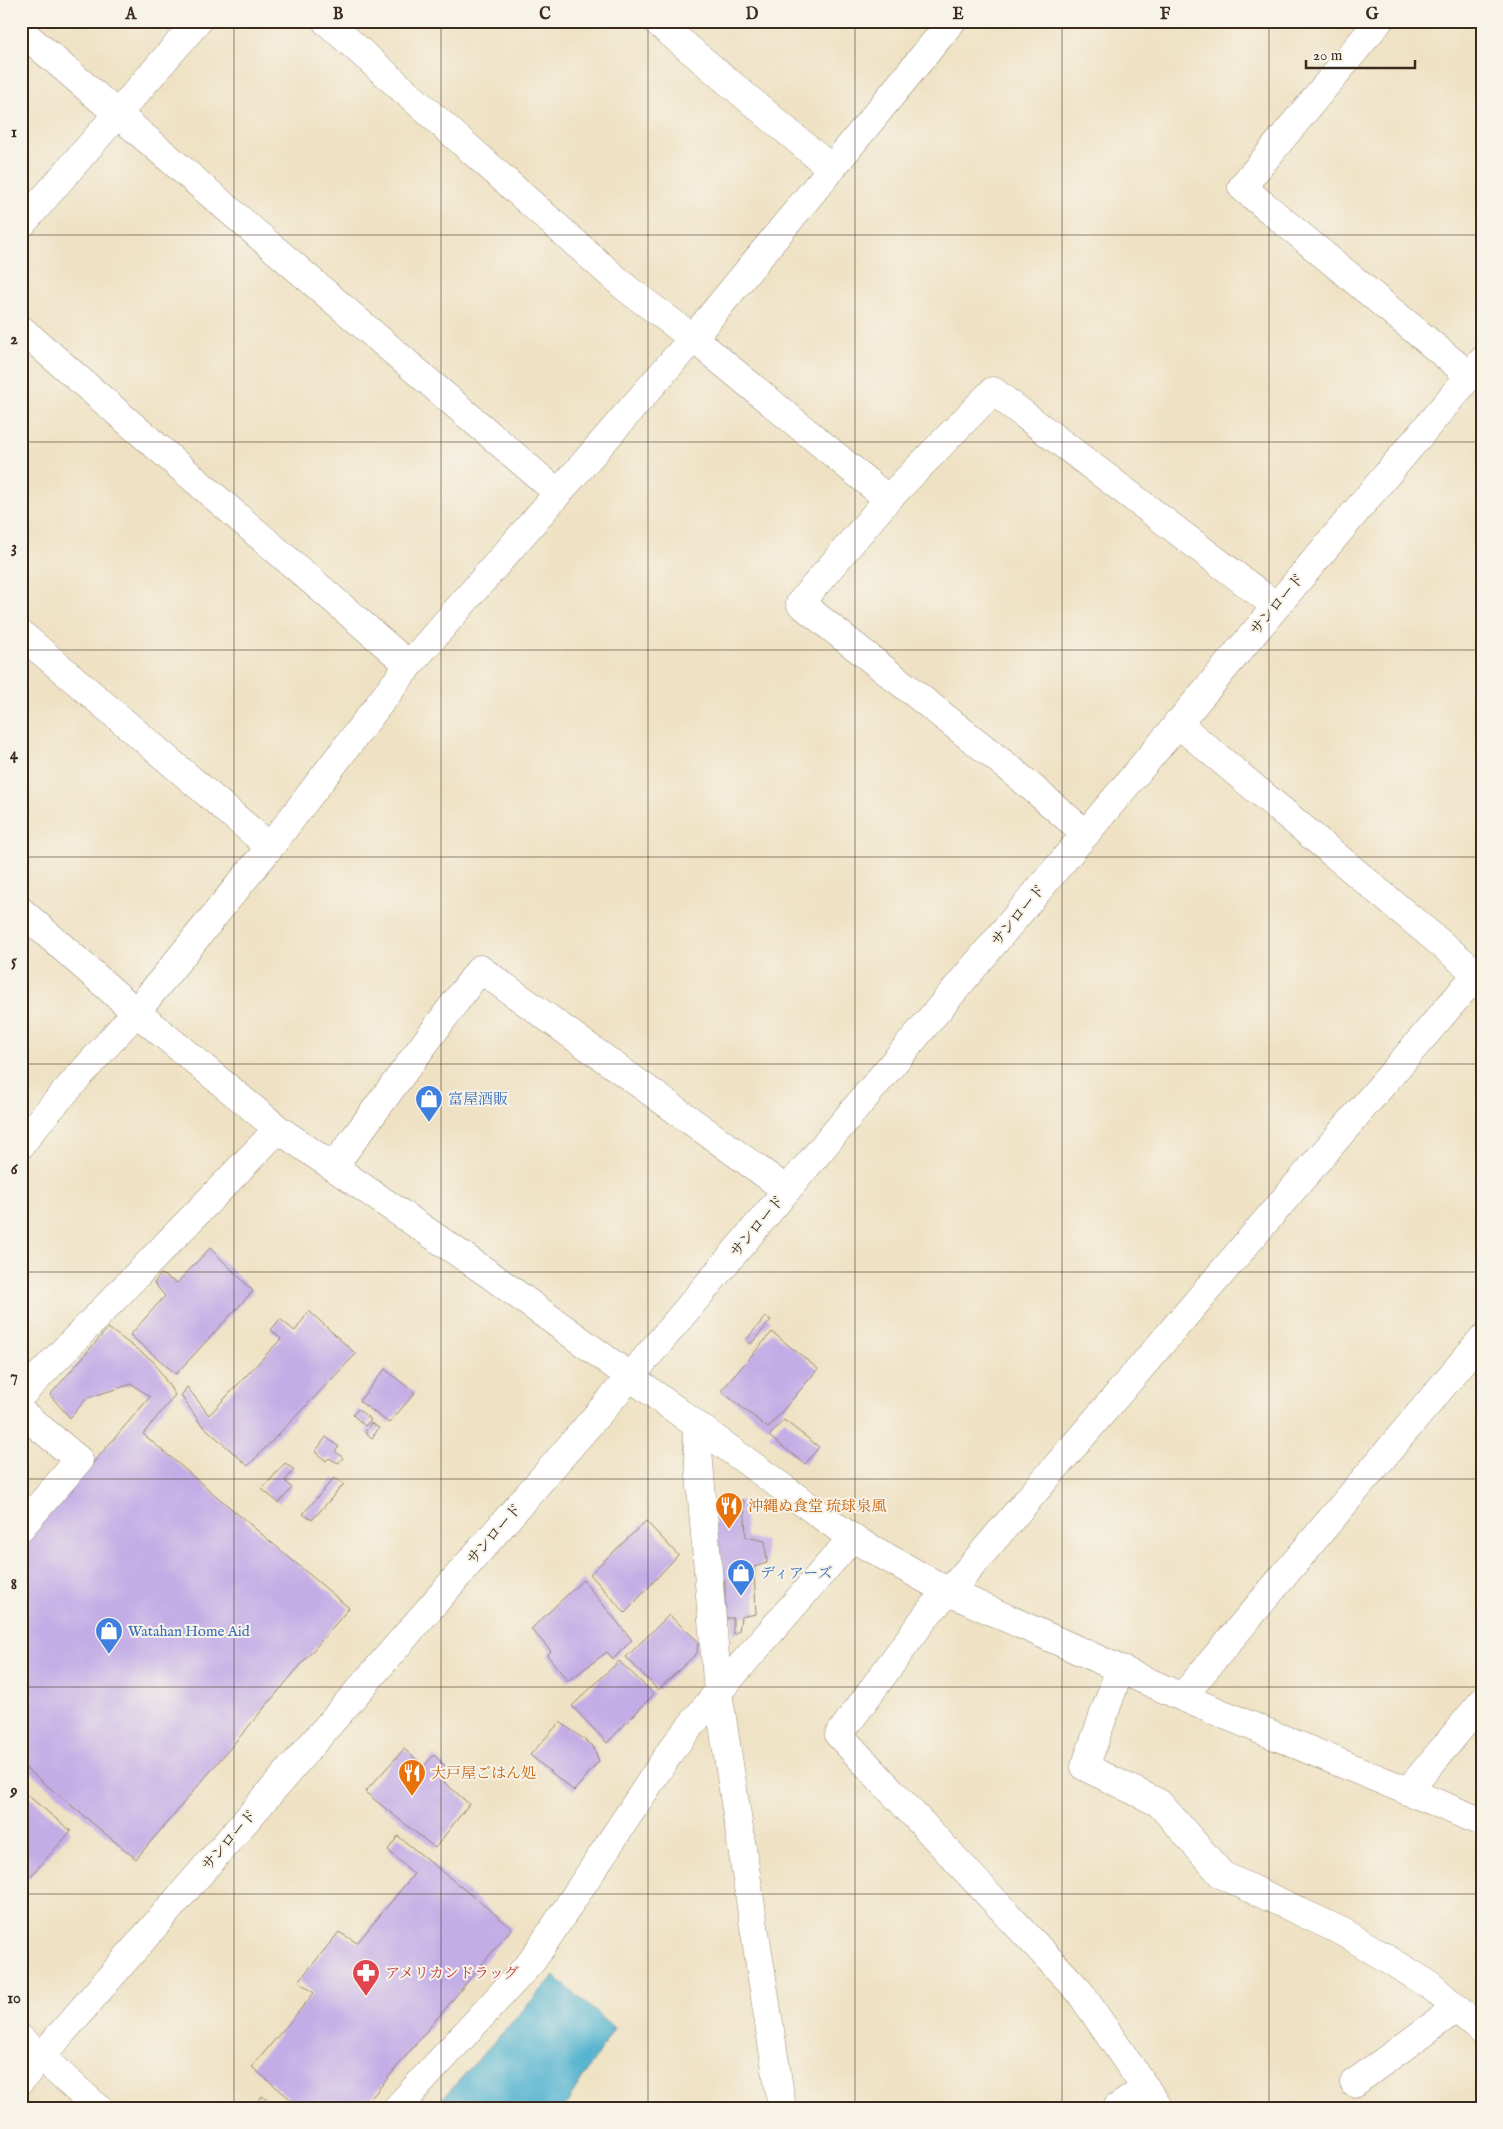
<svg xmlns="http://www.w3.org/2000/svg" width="1503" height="2129" font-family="'IM FELL English','Noto Serif JP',serif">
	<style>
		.water { fill: #52b3d0; stroke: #466e77 }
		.building { fill: #c3ade6 }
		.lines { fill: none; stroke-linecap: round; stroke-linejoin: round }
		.minor-casing { stroke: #958671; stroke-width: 29 }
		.minor { stroke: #fff; stroke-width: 28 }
		.grid { fill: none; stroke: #3b2a1e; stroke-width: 1; stroke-opacity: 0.55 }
		.labels { text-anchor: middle; stroke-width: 4; stroke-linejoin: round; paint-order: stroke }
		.street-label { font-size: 15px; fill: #3b2a1e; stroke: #f7f3e8 }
		.shop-label { font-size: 15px; fill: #366cbe; stroke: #f7f3e8; text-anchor: start }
		.food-label { font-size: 15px; fill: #c56008; stroke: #f7f3e8; text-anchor: start }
		.health-label { font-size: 15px; fill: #be3a42; stroke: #f7f3e8; text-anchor: start }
		.neatline { fill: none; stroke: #3b2a1e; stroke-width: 2 }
		.grid-label { font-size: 16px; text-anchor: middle; font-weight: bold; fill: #3b2a1e }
	</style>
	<rect width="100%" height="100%" fill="#f7f3e8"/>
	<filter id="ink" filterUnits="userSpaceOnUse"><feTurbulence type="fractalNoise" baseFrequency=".02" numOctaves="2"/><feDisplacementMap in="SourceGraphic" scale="10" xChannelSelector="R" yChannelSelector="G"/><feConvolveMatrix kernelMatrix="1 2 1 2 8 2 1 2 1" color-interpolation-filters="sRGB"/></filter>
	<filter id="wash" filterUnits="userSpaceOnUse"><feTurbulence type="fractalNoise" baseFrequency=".0096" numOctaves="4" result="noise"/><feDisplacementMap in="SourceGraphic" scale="20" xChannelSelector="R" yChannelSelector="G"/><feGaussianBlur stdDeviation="1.12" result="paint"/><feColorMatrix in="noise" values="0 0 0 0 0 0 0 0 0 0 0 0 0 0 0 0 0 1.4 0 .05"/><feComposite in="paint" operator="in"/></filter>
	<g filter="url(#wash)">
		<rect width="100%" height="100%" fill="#efe2c4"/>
		<path class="water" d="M554,1976l60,52 -50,80h-130z"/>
		<g id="blocks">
			<path class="building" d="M210,1248l43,43 -77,83 -46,-39 35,-39 -11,-13 7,-9 16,9z
				M309,1311l47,43 -108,112 -47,-42 -20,-28 6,-9 22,28 72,-76 -10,-9 9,-11 15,12z
				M765,1317l6,3 -20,24 -5,-4z
				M108,1328l45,33 22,34 -32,39 206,174 -213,251 -115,-95v-218l129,-149 -18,-13 -45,14 -17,20 -20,-23z
				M772,1332l46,37 -50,59 -47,-37z
				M385,1369l30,24 -26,30 -30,-22z
				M358,1409l13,11 -6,6 -12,-11z
				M784,1420l35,27 -14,17 -36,-28z
				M371,1423l8,5 -7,10 -7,-6z
				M326,1437l13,10 -4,4 8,7 -5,5 -9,-5 -3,3 -11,-9z
				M285,1463l9,7 -9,11 7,7 -13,15 -17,-14z
				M334,1478l10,6 -32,36 -9,-6z
				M744,1500l2,37 19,4 2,22 -13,4 2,47 -15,3 -2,14 -6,3v-16h-8v-39l-6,-5 -7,-69z
				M646,1521l32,34 -53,58 -35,-39z
				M583,1580l49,60 -19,19 -6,-7 -39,29 -21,-26 4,-4 -20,-22z
				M669,1615l29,26 -1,12 -39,37 -32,-33z
				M619,1661l35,33 -47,49 -35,-37z
				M560,1722l33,24 6,15 -25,30 -44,-36z
				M404,1749l20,17 10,-11 17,17 -8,9 26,23 -34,44 -70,-56z
				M21,1790l50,41 -50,56z
				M398,1836l114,92 -149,180h-62l-49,-41 62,-74 -15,-12 40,-49 18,11 57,-69 -26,-24z
				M262,2096l16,12h-26z"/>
		</g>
	</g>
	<g filter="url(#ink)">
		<use href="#blocks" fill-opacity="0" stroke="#958671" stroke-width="1"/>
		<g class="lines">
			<defs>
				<path id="minor" d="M326,21l300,267 67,50 195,161
					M656,21l176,148
					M1379,21l-137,166 228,189
					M21,31l537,462
					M21,225l177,-204
					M21,329l388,336
					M21,634l249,213
					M1177,723l305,255
					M1086,834l-72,-62 -214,-169 88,-104 105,-108 283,215
					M21,911l115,101 142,117 211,145 363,264 97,54 233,105 300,125
					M21,1145l13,-18 102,-115 134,-165 139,-182 284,-327 259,-317
					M333,1167l147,-198 307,221
					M21,1395l257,-266
					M21,1412l58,48 -58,67
					M696,1426l22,266 64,416
					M1120,1669l-35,98 74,36 63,72 123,58 85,52 52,46
					M1182,1697l300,-358
					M1408,1791l74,-89
					M21,2039l77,69
					M21,2080l610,-704 851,-1015
					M1354,2083l103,-75
					M397,2108l135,-147 140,-212 46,-57 134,-154
					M1117,2108l29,-20
					M1159,2108l-80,-117 -240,-256 90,-123 20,-20 533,-624"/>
			</defs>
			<use href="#minor" class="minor-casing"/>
			<use href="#minor" class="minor"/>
		</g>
	</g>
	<path class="grid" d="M234,21v2087M441,21v2087M648,21v2087M855,21v2087M1062,21v2087M1269,21v2087M21,235h1461M21,442h1461M21,650h1461M21,857h1461M21,1064h1461M21,1272h1461M21,1479h1461M21,1687h1461M21,1894h1461"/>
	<defs>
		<symbol id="shop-pin" viewBox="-11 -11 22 30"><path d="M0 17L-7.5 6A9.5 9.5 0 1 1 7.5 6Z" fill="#3f7fe0" stroke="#f7f3e8"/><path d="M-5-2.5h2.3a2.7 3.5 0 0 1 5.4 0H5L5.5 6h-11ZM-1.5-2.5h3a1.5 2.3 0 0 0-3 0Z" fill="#fff"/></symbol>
		<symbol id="restaurant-pin" viewBox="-11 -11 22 30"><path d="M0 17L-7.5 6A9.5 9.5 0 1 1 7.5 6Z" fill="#e8710a" stroke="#f7f3e8"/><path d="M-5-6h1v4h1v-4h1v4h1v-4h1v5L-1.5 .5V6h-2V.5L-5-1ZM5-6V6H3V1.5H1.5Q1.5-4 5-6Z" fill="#fff"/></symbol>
		<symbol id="pharmacy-pin" viewBox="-11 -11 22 30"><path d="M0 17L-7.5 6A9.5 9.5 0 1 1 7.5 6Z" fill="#e0444e" stroke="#f7f3e8"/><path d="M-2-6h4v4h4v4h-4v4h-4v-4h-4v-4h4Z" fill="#fff"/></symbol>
	</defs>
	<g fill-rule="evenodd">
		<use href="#shop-pin" x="413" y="1083" width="32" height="43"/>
		<use href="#restaurant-pin" x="713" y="1490" width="32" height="43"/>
		<use href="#shop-pin" x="725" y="1557" width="32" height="43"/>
		<use href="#shop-pin" x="93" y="1615" width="32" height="43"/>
		<use href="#restaurant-pin" x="396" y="1757" width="32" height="43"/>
		<use href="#pharmacy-pin" x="350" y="1957" width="32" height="43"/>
	</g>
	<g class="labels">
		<g class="street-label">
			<text transform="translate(1277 604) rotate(-50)" y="5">サンロード</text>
			<text transform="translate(1018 915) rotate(-50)" y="5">サンロード</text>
			<text transform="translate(757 1226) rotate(-50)" y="5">サンロード</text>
			<text transform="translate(494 1534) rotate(-49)" y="5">サンロード</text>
			<text transform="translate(229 1840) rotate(-49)" y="5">サンロード</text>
		</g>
		<g class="shop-label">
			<text x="448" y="1104">富屋酒販</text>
			<text x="760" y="1578">ディアーズ</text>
			<text x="128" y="1636">Watahan Home Aid</text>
		</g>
		<g class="food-label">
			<text x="748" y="1511">沖縄ぬ食堂 琉球泉風</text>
			<text x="431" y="1778">大戸屋ごはん処</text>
		</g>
		<g class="health-label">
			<text x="385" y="1978">アメリカンドラッグ</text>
		</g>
	</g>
	<rect width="1503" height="2129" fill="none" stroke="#f7f3e8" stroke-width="55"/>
	<path d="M1306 60v8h109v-8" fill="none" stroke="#3b2a1e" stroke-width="2.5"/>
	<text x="1313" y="60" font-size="15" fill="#3b2a1e" stroke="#f7f3e8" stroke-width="4" paint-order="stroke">20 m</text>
	<rect x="28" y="28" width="1448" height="2074" class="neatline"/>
	<g class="grid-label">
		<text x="131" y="19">A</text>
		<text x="338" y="19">B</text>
		<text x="545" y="19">C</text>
		<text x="752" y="19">D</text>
		<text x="958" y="19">E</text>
		<text x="1165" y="19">F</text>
		<text x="1372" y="19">G</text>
		<text x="14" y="137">1</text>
		<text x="14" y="344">2</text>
		<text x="14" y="552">3</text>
		<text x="14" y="759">4</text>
		<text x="14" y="966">5</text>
		<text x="14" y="1174">6</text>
		<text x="14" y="1381">7</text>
		<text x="14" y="1589">8</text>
		<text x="14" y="1796">9</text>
		<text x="14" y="2003">10</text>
	</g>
</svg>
